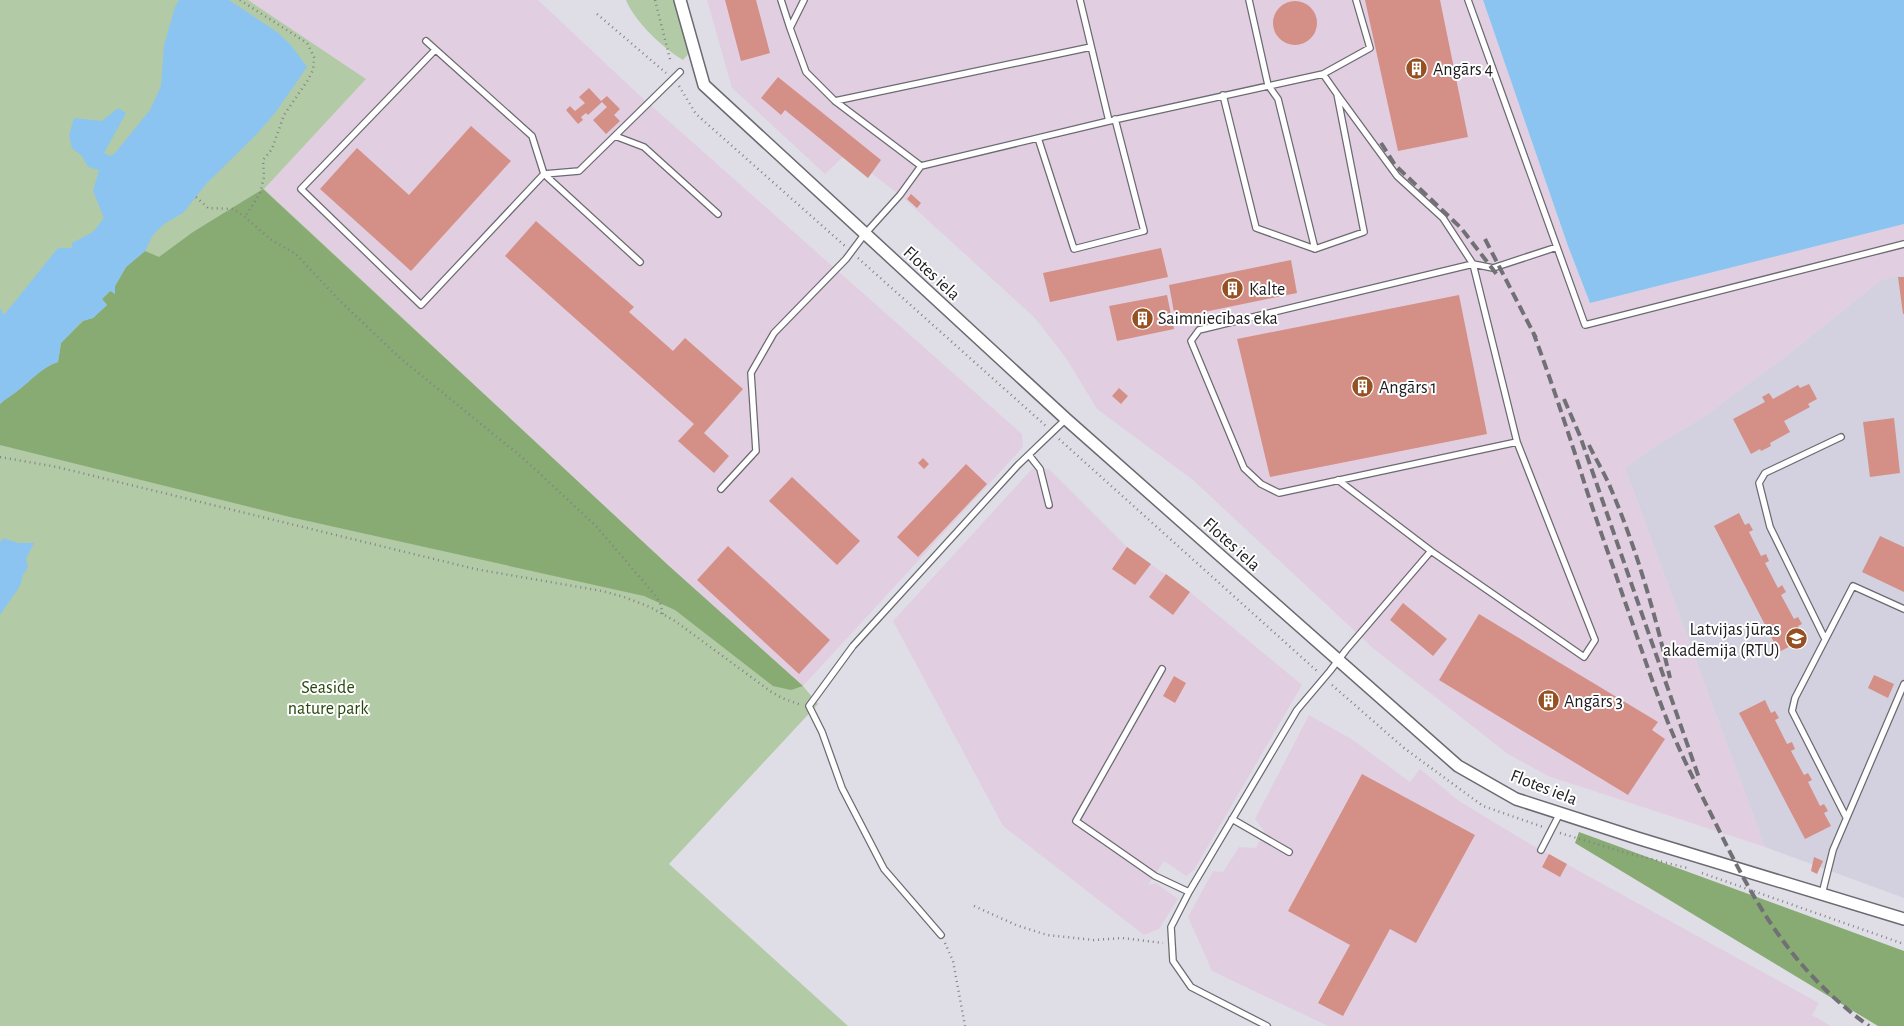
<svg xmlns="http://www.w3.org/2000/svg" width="1904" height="1026" font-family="'Alegreya Sans',sans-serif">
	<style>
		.industrial { fill: #e1cfe1 }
		.built { fill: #d3d1e0 }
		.green { fill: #b3caa6 }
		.forest { fill: #88aa73 }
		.water { fill: #8bc4f0 }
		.building { fill: #d48f86 }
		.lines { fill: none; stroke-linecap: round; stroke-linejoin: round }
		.lane-casing { stroke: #6b6a71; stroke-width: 8 }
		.street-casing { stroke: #6b6a71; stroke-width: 14 }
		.path { stroke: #838288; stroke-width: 2.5; stroke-dasharray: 1 4; stroke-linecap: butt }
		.lane { stroke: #fff; stroke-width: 5.5 }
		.street { stroke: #fff; stroke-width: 11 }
		.rail { stroke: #707075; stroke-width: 4; stroke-dasharray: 10 5; stroke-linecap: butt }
		.labels { text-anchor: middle; stroke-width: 4; stroke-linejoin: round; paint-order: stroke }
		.poi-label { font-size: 18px; fill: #202023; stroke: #fff; text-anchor: start }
		.street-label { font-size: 18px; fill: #202023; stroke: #fff }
		.park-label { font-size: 18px; fill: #27470c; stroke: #fff }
	</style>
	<rect width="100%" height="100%" fill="#dfdee6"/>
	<path class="industrial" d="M248,0h290l100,94 384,340 1,13 -220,239 -134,-120 -406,-377 103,-110z
		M707,0h776l85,246 22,57 314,-79v50l-23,6 -96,77 -63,46 -12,10 -54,33 -31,22 140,379 -217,-71 -40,-22 -134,-105 -181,-169 -96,-71 -31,-51 -31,-40 -135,-123 -29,-22 -3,5 -25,-21 -18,17 -93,-86z
		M1032,469h17l78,78 63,45 112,93 -108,185 -8,6 -22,-15 -16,24 8,-2 22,16 -19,30 -15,6 -141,-109 -110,-205z
		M1309,715l44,25 57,42 10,-13 39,32 73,44 287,158 -7,12 19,11h-503l-116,-55 -24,-54 25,-46 10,1 16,-25 17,1 8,-17 -9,-12z"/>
	<path class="built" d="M1904,274v624l-139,-51 -140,-379 31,-22 54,-33 12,-10 63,-46 96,-77z"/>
	<path class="green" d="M0,0h248l118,79 -102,110 405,377 134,120 15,18 -149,160 179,162h-848z
		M626,0h48l13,46 2,7 -6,7c-20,-12 -48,-38 -57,-60z"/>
	<path class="forest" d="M263,189l406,377 134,120 -12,4 -18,-4 -98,-76 -31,-14 -354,-79 -290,-72v-41c5,-5 11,-8 16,-12 15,-11 24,-24 42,-30l3,-19 22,-22 10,-3 14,-13 -5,-6 13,-13 11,-19 19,-16 14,6 34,-25z
		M1579,832l325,119v75h-26l-303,-183z"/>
	<path class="water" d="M179,0h50l48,32 14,13 16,22 -32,46 -19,22 -49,48 -24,30 -19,11 -11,11 -8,16 -19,16 -11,19v8l-5,-3 -8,8 5,6 -14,13 -11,3 -21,22 -3,19c-18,6 -27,19 -42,30 -5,4 -11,7 -16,12v-96l4,7 54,-67h14v-5l21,-11 11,-14 -11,-27 6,-21 -11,-3 -6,-11 -10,-8 -3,-13 5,-17 28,3 16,-13 8,5 -22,40 6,3 5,-3 35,-43 11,-24 3,-41 11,-38z
		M1483,0h421v224l-314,79 -22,-57z
		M4,538l14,5h16l-8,16 2,8 -5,8 -3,11 -20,29v-73z"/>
	<path class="building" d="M725,0h31l14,53 -29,8z
		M1365,0h75l28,137 -70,14z
		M1273 23a22 22 0 1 1 44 0a22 22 0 1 1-44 0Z
		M778,77l103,83 -13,18 -83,-68 -4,5 -20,-17z
		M589,88l12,13 6,-5 13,13 -6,6 6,6 -14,13 -13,-14 14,-13 -5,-5 -14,13 -2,-2 -5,4 2,3 -5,4 -12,-14 4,-4 5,5 10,-8 -6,-6z
		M471,126l40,35 -100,110 -91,-82 37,-41 52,47z
		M911,194l10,9 -4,5 -10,-9z
		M536,221l98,86 -5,5 44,39 12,-13 58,51 -39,44 25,23 -15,17 -36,-32 16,-17 -189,-168z
		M1161,248l7,29 -118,25 -7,-29z
		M1291,260l6,33 -122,25 -6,-33z
		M1898,277h6v37h-1z
		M1167,295l7,34 -57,12 -8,-35z
		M1459,295l28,139 -217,43 -33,-138z
		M1809,384l8,15 -9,5 2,3 -26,14 6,11 -20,11 1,3 -10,5 -1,-2 -9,5 -18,-35 32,-17 -3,-5 7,-4 4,6 25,-14 2,3z
		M1119,388l9,8 -7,8 -9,-8z
		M1894,418l6,55 -30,4 -7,-55z
		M923,458l6,6 -5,5 -6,-6z
		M966,464l21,20 -69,73 -21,-20z
		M792,477l68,64 -23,24 -68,-64z
		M1739,513l6,12 4,-2 4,7 -4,2 12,24 5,-2 3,7 -4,2 13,25 4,-3 4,7 -5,3 13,24 4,-2 4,7 -4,2 6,13 -25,13 -65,-126z
		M1880,536l24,11v45l-42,-20z
		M728,546l102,94 -31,34 -102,-94z
		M1127,547l24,17 -16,21 -23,-16z
		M1166,574l24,18 -17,23 -24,-18z
		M1403,603l44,36 -14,17 -43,-36z
		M1479,614l179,108 -6,8 13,9 -37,56 -189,-115z
		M1874,675l20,9 -6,14 -20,-10z
		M1174,676l12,7 -11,20 -12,-7z
		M1765,700l6,13 4,-2 4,7 -4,2 12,24 5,-2 3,7 -4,2 13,24 4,-2 4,7 -4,2 12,24 4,-2 4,7 -4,2 7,13 -26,13 -66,-126z
		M1362,774l113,61 -59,108 -26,-14 -47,87 -25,-13 32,-58 -62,-34z
		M1549,854l18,10 -7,13 -18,-10z
		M1814,857l9,4 -6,13 -6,-3z"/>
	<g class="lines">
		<defs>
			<path id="lane" d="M781,0l9,28
				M804,0l-14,28 16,44 29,29 86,65
				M1249,0l19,85 10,14 37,150
				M1468,0l117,325 319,-81
				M426,41l106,95 12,38 96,88
				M435,50l-134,139 120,116 123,-131 35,-3 101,-99
				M1337,94l60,82 46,42 30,46 44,178 -238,51 -18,-9 -17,-16 -53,-127 8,-11 274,-66 20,4 64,-21
				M1223,95l33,133 59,21 49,-17 -27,-138 -14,-20
				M835,101l256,-54
				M1109,121l214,-47 47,-26 -14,-48
				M615,136l29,11 74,67
				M1038,138l36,111 70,-18 -29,-112
				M1029,455l11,14 9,36
				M1338,480l93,71
				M721,489l35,-38 -5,-78 23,-40 72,-74 18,-24 36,-40 21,-29 188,-45 -29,-121
				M1825,639l-55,-112 -11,-44 6,-10 76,-36
				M1162,669l-86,152 79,55 34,16
				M1846,817l-54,-106 3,-13 58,-112 51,23
				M1232,819l57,33
				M1541,850l19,-37
				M1822,894l11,-44 71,-166
				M941,935l-57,-66 -42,-81 -20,-56 -13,-26 44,-60 165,-181 48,-46
				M1267,1026l-76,-39 -18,-26 -2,-34 18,-35 108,-182 33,-39 16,-21 85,-99 153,106 11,-17 -78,-198"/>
			<path id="street" d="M680,0l24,85 362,334 392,347 58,33 121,39 267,81"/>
		</defs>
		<use href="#lane" class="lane-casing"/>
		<use href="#street" class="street-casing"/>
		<path class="path" d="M240,0l67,43 7,14 -1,13 -5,10 -24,35 -12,34 -9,11 1,17 -4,16 -15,24
			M655,0l16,63
			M597,14l69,59
			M679,86l17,28 149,132
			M196,197l12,11 25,1 12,8 25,22 26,15 42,45 62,59 124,101 72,67 58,68 6,9 3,11
			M858,258l188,168
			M1059,439l258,232
			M0,457l57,10 418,102 127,22 22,6 26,10 25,14 95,70 12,7 19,7
			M1332,685l72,63 79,58 60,21
			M1560,833l63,19 64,16
			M1702,873l202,71
			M974,906l42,19 31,10 47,5 28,-2 41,5
			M945,943l8,18 12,65"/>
		<use href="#lane" class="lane"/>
		<use href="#street" class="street"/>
		<path class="rail" d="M1381,143l14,22 66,63 37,48
			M1485,239l51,99
			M1533,332c17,45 32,91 47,137 13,43 29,85 43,127 13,37 25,74 39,111 14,38 33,75 51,111 41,84 77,151 156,208
			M1564,399l16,37 119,342
			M1589,445c7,15 16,29 22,44 26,61 44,125 59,189"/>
	</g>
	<defs>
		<symbol id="building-disc" viewBox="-11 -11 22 22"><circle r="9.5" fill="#955123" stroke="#fff"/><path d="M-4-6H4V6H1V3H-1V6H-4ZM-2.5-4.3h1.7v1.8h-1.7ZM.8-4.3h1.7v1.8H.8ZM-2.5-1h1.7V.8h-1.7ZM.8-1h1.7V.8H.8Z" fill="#fff"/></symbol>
		<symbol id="university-disc" viewBox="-11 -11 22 22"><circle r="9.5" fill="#955123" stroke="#fff"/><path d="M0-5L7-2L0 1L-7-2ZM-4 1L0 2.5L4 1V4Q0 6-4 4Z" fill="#fff"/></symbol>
	</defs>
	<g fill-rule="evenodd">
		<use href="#building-disc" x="1404" y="56" width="25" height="25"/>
		<use href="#building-disc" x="1220" y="276" width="25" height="25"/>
		<use href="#building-disc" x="1130" y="306" width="25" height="25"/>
		<use href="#building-disc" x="1350" y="374" width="25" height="25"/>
		<use href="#university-disc" x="1784" y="626" width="25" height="25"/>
		<use href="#building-disc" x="1536" y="688" width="25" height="25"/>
	</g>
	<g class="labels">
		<g class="poi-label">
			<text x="1433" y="75">Angārs 4</text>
			<text x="1249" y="295">Kalte</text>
			<text x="1158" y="324">Saimniecības eka</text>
			<text x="1379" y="393">Angārs 1</text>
			<text x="1780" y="635" text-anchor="end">Latvijas jūras<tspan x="1780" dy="21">akadēmija (RTU)</tspan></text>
			<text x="1564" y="707">Angārs 3</text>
		</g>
		<g class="street-label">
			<text transform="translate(932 273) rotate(43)" y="6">Flotes iela</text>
			<text transform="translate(1232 544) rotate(42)" y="6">Flotes iela</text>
			<text transform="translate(1544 787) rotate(21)" y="6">Flotes iela</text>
		</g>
		<g class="park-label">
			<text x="328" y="693">Seaside<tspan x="328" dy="21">nature park</tspan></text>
		</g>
	</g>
</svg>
